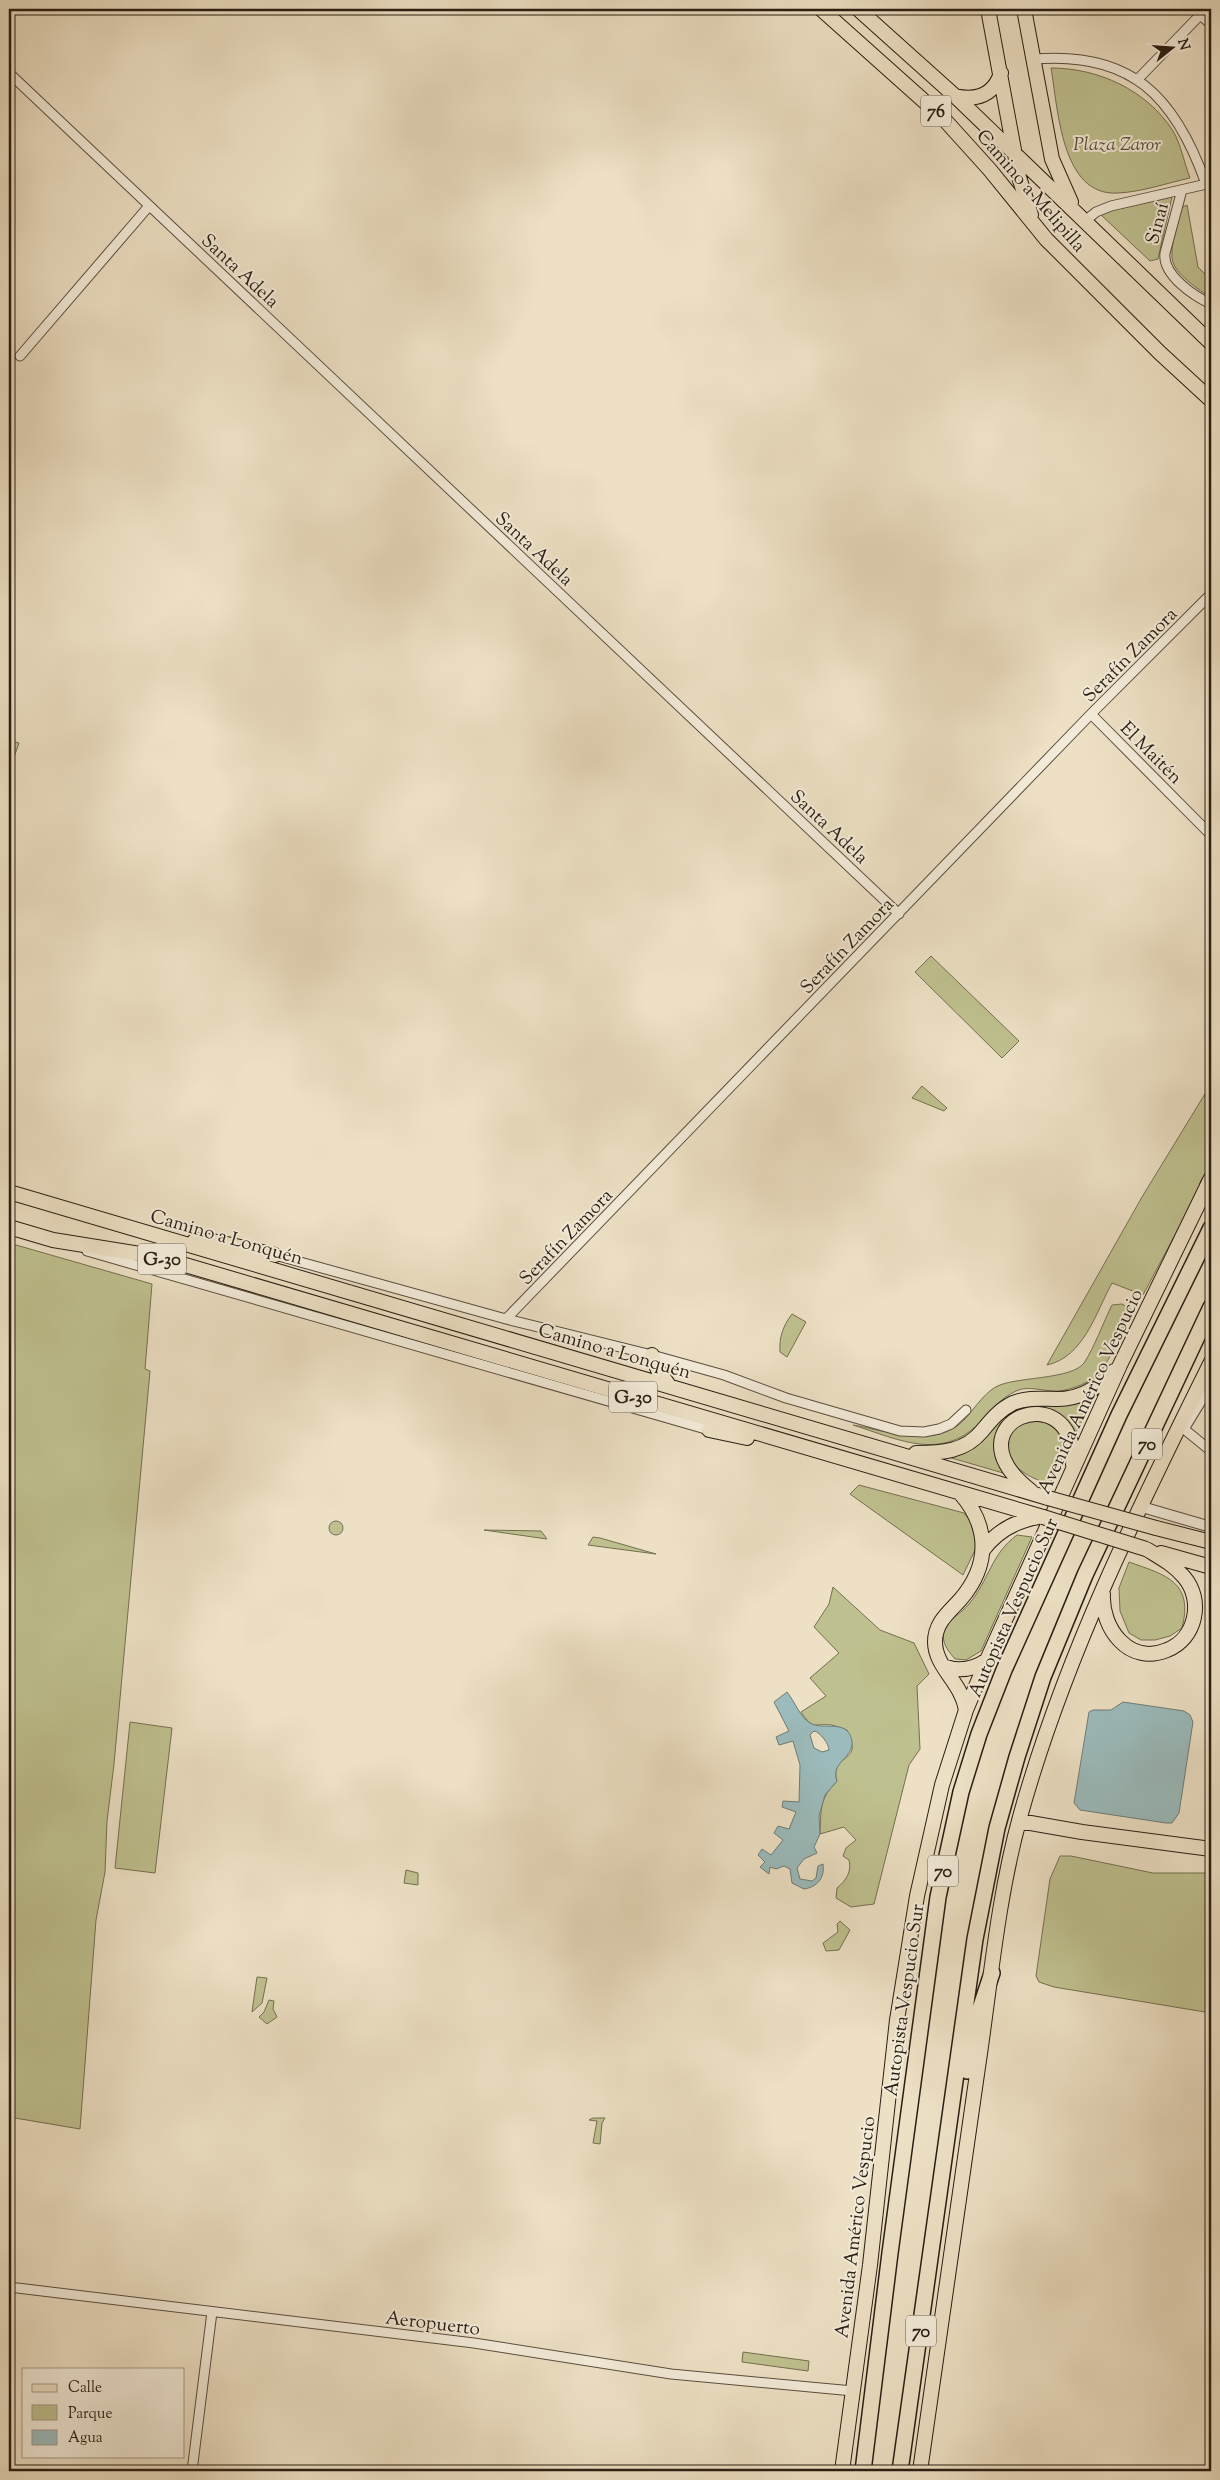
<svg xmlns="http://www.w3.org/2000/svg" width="1220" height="2480" font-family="'Sorts Mill Goudy',serif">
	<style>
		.green { fill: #bfc08f; stroke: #746f51 }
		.water { fill: #9bbbbc; stroke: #6e7c78; fill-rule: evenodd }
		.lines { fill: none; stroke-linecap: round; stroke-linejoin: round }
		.minor-casing { stroke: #5b4e3f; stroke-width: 11 }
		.tertiary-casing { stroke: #5b4e3f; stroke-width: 12 }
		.primary-casing { stroke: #2a1e13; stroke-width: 16 }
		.motorway-casing { stroke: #2a1e13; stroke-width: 18 }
		.minor { stroke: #f3ebd9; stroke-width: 9 }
		.tertiary { stroke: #f3ebd9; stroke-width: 10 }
		.primary { stroke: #ede0c4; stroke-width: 14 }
		.motorway { stroke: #ede0c4; stroke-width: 15 }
		.primary-bridge-casing { stroke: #2a1e13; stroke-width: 16; stroke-linecap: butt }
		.primary-bridge { stroke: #ede0c4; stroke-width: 14 }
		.labels { text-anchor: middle; stroke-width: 4; stroke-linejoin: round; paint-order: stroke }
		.shield { fill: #f3ebd9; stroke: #665c4e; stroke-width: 1 }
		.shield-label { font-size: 18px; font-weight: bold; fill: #2a1e13 }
		.park-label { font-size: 19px; font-style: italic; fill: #574f38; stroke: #f3ebd9 }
		.street-label { font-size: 19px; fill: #2a1e13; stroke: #f3ebd9 }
	</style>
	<rect width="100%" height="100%" fill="#ede0c4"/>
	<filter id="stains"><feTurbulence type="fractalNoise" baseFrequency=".004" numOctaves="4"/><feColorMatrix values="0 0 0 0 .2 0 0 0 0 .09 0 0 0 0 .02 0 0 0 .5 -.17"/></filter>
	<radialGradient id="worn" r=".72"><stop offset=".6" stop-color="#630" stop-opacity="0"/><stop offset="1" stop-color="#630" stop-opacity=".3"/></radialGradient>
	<path class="green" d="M1051,68c47,0 96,22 122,63 8,13 11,32 17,47 -23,5 -48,14 -72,15 -57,4 -60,-85 -67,-125z
		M1172,197l-14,62 -8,2 -51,-48z
		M1187,205l11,62 13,13v18c-11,-8 -39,-25 -39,-41 -1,-15 6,-34 9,-49z
		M9,740l10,3 -10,28z
		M931,956l88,85 -17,17 -87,-86z
		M1211,1084v83l-68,128 -31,-12c-16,29 -28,74 -65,82l95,-168z
		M922,1086l25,22 -3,3 -32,-13z
		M9,1243l143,41 -7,85 5,2 -36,393 -7,57 -2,51 -9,48 -16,209 -71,-12z
		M1122,1304l10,6c-7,13 -25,57 -34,65 -10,8 -25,14 -38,16 -12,1 -26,-4 -38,-2 -16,4 -29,19 -39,30 -39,44 -83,21 -130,6 35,6 83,25 112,-6 10,-11 21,-29 35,-34 20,-8 72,-6 84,-22 11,-17 19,-40 28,-58z
		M792,1314l14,8 -19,35 -7,-5c-1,-15 3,-26 12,-38z
		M1091,1396l1,3 -16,34h-4c-6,-8 -12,-17 -21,-22 -22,-10 -50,6 -56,28 -3,13 3,23 8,34l-55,-16 66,-50z
		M1030,1419l20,5 9,9 4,10 2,8 -15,33c-23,-6 -57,-25 -37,-54 3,-5 12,-8 17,-11z
		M859,1485l105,28 7,9 6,24 -14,29 -113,-81z
		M329 1528a7 7 0 1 1 14 0a7 7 0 1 1-14 0Z
		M484,1530l57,1 6,8z
		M1017,1535l15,2 -51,114 -15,9 -11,-1c-6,-7 -14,-16 -11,-27 4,-13 17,-18 25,-28 20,-24 22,-50 48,-69z
		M593,1537l7,1 56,16 -68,-9z
		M1129,1562c37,13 65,20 53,66l-12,8 -15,4h-14l-12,-7 -9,-22 -1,-23z
		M833,1587l47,43 34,13 15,31 -12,12 3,63 -11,16 -35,139 -23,3 -15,-9 1,-10c9,-7 15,-17 12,-28l-6,-4 3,-8 10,-8 -12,-13 -24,7c1,-24 -1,-35 17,-53 -7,-22 17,-21 15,-35 0,-5 -4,-11 -5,-16 -5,-2 -11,-4 -16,-5 -18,-2 -17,6 -30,-13l25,-16 -16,-18 29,-25 -25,-26 15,-23z
		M130,1722l42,6 -17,145 -40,-5z
		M1060,1856h11l82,17h58v140l-157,-26 -15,-5 -3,-6 14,-97z
		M406,1870l12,3v12l-14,-2z
		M840,1921l10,9 -11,20 -13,1 -3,-8 15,-11 -1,-8z
		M257,1977l10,1 -5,25 -10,9z
		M269,2000l5,1 -1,8 4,8 -10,7 -8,-7 5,-5z
		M593,2118h12l-3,5 -2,21 -7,-1 4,-22 -8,-1z
		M743,2352l66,9 -1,10 -66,-9z"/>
	<path class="water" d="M787,1692c8,10 13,25 23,31 13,8 38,-5 42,18 2,17 -22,21 -15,40l-12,14 -6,21 1,18 -6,13 3,6 -13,6 -7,9 3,11 12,2 4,-3 2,-12 5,-2c2,13 -5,23 -19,25l-12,-6 -2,-14 -6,-3 -8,3 -6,-2 -1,7 -9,-7 5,-5 -7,-7 4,-6 9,6 12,-15 -9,-7 4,-7 11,3 7,-17 -14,-5 1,-6 16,1 1,-37 -7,-24 -14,4 -3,-8 13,-6 -15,-29zM814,1731c6,1 15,13 15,19l-7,2 -8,-4 -4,-13z
		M1123,1702l61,9 6,4 3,7 -14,91 -7,10h-6l-86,-13 -6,-7 15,-91 4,-2h18z"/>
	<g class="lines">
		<defs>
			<path id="minor" d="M1193,9l18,15
				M1034,59c97,-8 141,37 172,125
				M9,73l890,841
				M1137,80l69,-71
				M1182,190l-17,63c-3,22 29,43 46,51
				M1085,221l11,-9 15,-6 100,-23
				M20,356l129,-150
				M1091,714l120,121
				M87,1251l622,179
				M275,1255l231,64 146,36 72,20 62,23 114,33 24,1 15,-3 12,-5 15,-14
				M506,1319l585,-605 120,-120
				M1211,1385l-27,44 27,22
				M9,2287l465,56 197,31 182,17
				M192,2471l20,-159"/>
			<path id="tertiary" d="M1142,1507l69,20"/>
			<path id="primary" d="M821,9l122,109 47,52 56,69 114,114 51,47
				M858,9l97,87 256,247
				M988,9l31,168 12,38
				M1024,9l28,150 19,43
				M955,96c21,5 39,-1 46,-23
				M9,1192l1039,306
				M9,1227l44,13 87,14 35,8 868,255
				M195,1240l23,2 57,13
				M652,1355l6,15 10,14
				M709,1430l38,8
				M916,1453c25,0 49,-1 66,-22 9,-11 17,-21 31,-28 15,-6 29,-4 45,-4 23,0 41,-12 56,-28
				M1031,1491c-88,-68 46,-120 42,-26
				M960,1493c30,34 30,72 0,107 -12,13 -25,23 -25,42 0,25 27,41 31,68
				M1156,1528l55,14
				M983,1550c14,-19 32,-29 55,-33
				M1161,1553l50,14
				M1103,1594c-2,34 26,72 64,56 29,-11 37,-50 17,-73 -10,-12 -23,-19 -36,-27
				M943,1666c16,6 30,4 44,-6
				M1019,1821l63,11 129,17
				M842,2471l28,-206 27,-245 20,-124 25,-111 24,-75 21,-50 133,-295 91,-187
				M920,2471c18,-132 38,-264 57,-397 13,-85 20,-174 43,-257 44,-159 118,-308 191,-455"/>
			<path id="motorway" d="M1208,1186l3,-5
				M967,2071l12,-59 13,-39
				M863,2471l27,-218 48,-356 23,-105 18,-58 25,-64 115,-255 92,-187
				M900,2471l75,-532 22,-111 20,-71 26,-80 42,-102 126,-268"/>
		</defs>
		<use href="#minor" class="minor-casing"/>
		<use href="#tertiary" class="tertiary-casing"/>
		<use href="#primary" class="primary-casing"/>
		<use href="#motorway" class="motorway-casing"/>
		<use href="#minor" class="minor"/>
		<use href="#tertiary" class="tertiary"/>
		<use href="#primary" class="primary"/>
		<use href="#motorway" class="motorway"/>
		<defs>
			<path id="primary-bridge" d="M1048,1498l108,30
				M1043,1517l103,32"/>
		</defs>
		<use href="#primary-bridge" class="primary-bridge-casing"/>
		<use href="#primary-bridge" class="primary-bridge"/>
	</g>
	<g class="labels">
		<g class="shield">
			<rect x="921" y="95.5" width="30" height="31" rx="4"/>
			<rect x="138" y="1243.5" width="48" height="31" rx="4"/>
			<rect x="609" y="1381.5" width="48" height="31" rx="4"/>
			<rect x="1132" y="1428.5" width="30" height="31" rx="4"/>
			<rect x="928" y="1855.5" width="30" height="31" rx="4"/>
			<rect x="906" y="2315.5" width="30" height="31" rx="4"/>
		</g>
		<g class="shield-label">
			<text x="936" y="117">76</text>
			<text x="162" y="1265">G-30</text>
			<text x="633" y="1403">G-30</text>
			<text x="1147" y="1450">70</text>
			<text x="943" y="1877">70</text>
			<text x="921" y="2337">70</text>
		</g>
		<g class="park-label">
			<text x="1117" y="150">Plaza Zaror</text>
		</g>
		<g class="street-label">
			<text transform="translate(1032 190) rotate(49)" y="7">Camino a Melipilla</text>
			<text transform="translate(1156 223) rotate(-75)" y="7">Sinaí</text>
			<text transform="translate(241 270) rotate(43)" y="7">Santa Adela</text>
			<text transform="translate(535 548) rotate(43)" y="7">Santa Adela</text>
			<text transform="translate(1129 654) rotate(-45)" y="7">Serafín Zamora</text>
			<text transform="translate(1152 752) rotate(45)" y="7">El Maitén</text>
			<text transform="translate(830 826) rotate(43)" y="7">Santa Adela</text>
			<text transform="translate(846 945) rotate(-46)" y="7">Serafín Zamora</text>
			<text transform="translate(227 1236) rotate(16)" y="7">Camino a Lonquén</text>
			<text transform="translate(565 1236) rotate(-46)" y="7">Serafín Zamora</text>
			<text transform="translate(615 1350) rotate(16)" y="7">Camino a Lonquén</text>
			<text transform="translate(1089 1391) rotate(-65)" y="7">Avenida Américo Vespucio</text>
			<text transform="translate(1012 1607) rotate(-66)" y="7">Autopista Vespucio Sur</text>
			<text transform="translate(903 2000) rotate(-82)" y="7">Autopista Vespucio Sur</text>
			<text transform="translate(854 2227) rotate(-83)" y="7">Avenida Américo Vespucio</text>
			<text transform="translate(433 2322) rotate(7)" y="7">Aeropuerto</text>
		</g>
	</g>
	<rect width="1220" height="2480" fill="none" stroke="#ede0c4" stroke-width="30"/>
	<rect x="10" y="10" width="1200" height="2460" fill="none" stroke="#2a1e13" stroke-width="2.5"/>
	<rect x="15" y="15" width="1190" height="2450" fill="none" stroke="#2a1e13"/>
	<rect x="22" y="2368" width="162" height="90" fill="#f3ebd9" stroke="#a3998a"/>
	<rect x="32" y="2384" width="25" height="8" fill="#ede0c4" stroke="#a3998a"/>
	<text x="68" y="2392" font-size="15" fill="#2a1e13">Calle</text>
	<rect x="32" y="2405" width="25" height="15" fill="#bfc08f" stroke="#a3998a"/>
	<text x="68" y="2418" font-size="15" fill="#2a1e13">Parque</text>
	<rect x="32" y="2430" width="25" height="15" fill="#9bbbbc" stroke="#a3998a"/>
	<text x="68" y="2442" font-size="15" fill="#2a1e13">Agua</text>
	<g transform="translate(1172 48) rotate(73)" stroke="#f3ebd9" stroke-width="4" paint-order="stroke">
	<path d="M0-4L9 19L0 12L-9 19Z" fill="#2a1e13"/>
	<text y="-8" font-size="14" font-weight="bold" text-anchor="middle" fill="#2a1e13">N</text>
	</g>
	<rect width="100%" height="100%" filter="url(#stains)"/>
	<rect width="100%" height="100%" fill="url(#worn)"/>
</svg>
